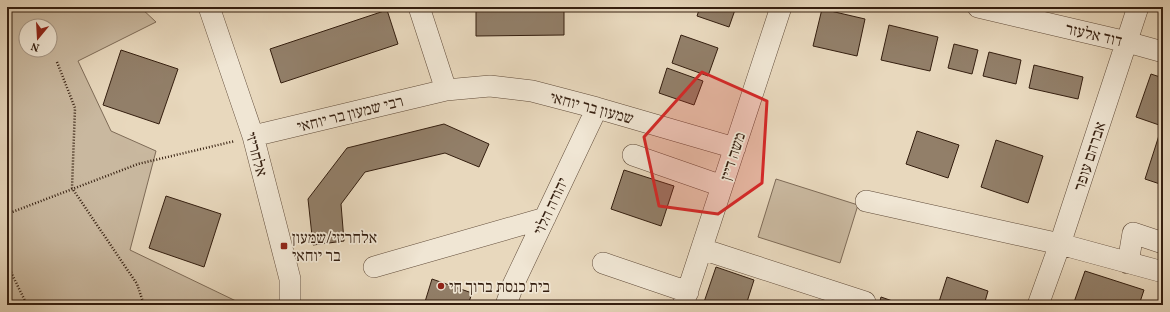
<svg xmlns="http://www.w3.org/2000/svg" width="1170" height="312" font-family="Vollkorn,'Frank Ruhl Libre',serif">
	<style>
		.green { fill: #c9b89f; stroke: #7e6b57; fill-rule: evenodd }
		.building { fill: #927f69; stroke: #341e0f }
		.lines { fill: none; stroke-linecap: round; stroke-linejoin: round }
		.minor-casing { stroke: #614c3a; stroke-width: 22 }
		.path { stroke: #341e0f; stroke-width: 2.5; stroke-dasharray: 1 2; stroke-linecap: butt }
		.minor { stroke: #f0e6d4; stroke-width: 21 }
		.marked { fill: #d62828; fill-opacity: 0.2; stroke: #d62828; stroke-width: 3; stroke-linejoin: round }
		.poi-dot { fill: #8f2418; stroke: #f0e6d4; stroke-width: 1.5 }
		.labels { text-anchor: middle; stroke-width: 3.5; stroke-linejoin: round; paint-order: stroke }
		.street-label { font-size: 16px; fill: #341e0f; stroke: #f0e6d4 }
		.poi-label { font-size: 16px; fill: #341e0f; stroke: #f0e6d4; text-anchor: start }
	</style>
	<rect width="100%" height="100%" fill="#e8d8bd"/>
	<filter id="stains"><feTurbulence type="fractalNoise" baseFrequency=".005" numOctaves="4"/><feColorMatrix values="0 0 0 0 .2 0 0 0 0 .09 0 0 0 0 .02 0 0 0 .5 -.17"/></filter>
	<radialGradient id="worn" r=".72"><stop offset=".6" stop-color="#630" stop-opacity="0"/><stop offset="1" stop-color="#630" stop-opacity=".3"/></radialGradient>
	<path class="green" d="M7,7h133l16,15 -78,39 33,70 45,20 -26,99 106,51v4h-229zM26,26h24v24h-24z
		M776,179l82,26 -18,58 -82,-26z"/>
	<path class="building" d="M476,7h88v28l-88,1z
		M700,7h36l-7,20 -32,-11z
		M822,9l43,10 -8,37 -44,-10z
		M387,10l11,34 -117,39 -11,-34z
		M889,25l49,12 -8,34 -49,-11z
		M681,35l37,13 -10,28 -36,-13z
		M954,44l24,6 -6,24 -24,-6z
		M121,50l57,19 -19,55 -56,-19z
		M989,52l32,8 -5,24 -33,-8z
		M1034,65l49,12 -5,22 -49,-11z
		M667,68l36,13 -9,24 -35,-12z
		M1151,74l12,4v107l-18,-6 17,-53 -26,-9z
		M444,124l45,20 -10,23 -34,-14 -80,19 -24,32 3,37 -31,4 -5,-46 39,-51z
		M917,131l42,14 -11,33 -42,-14z
		M996,140l47,16 -15,47 -47,-16z
		M624,170l50,16 -13,40 -50,-17z
		M166,196l55,18 -17,53 -55,-19z
		M716,267l38,13 -8,25h-43z
		M1085,271l59,19 -5,15h-66z
		M947,277l41,14 -4,14h-46z
		M432,279l40,14 -4,12h-44z
		M881,297l23,8h-25z"/>
	<g class="lines">
		<defs>
			<path id="minor" d="M209,7l44,129 37,143v26
				M419,7l27,83
				M978,7l149,35 36,10
				M253,136l193,-46 44,-4 42,5 65,17 138,40
				M633,155l89,31
				M866,201l194,43 103,28
				M702,249l163,53 -1,3
				M603,263l85,29
				M1128,263l5,-30 30,10
				M374,267l171,-49
				M506,305l7,-20 84,-177
				M683,305l98,-298
				M1038,305l22,-61 78,-237"/>
		</defs>
		<use href="#minor" class="minor-casing"/>
		<path class="path" d="M57,62l18,46 -3,80 65,96 7,21
			M7,78l3,-1
			M7,214l131,-50 97,-23
			M7,264l20,41"/>
		<use href="#minor" class="minor"/>
	</g>
	<path class="marked" d="M702,72l65,29 -5,82 -44,31 -59,-8 -15,-69z"/>
	<g class="poi-dot">
		<rect x="280" y="242" width="8" height="8" rx="2"/>
		<circle cx="441" cy="286" r="4"/>
	</g>
	<g class="labels">
		<g class="street-label">
			<text transform="translate(1094 34) rotate(13)" y="6">דוד אלעזר</text>
			<text transform="translate(592 107) rotate(15)" y="6">שמעון בר יוחאי</text>
			<text transform="translate(350 113) rotate(-14)" y="6">רבי שמעון בר יוחאי</text>
			<text transform="translate(257 154) rotate(75)" y="6">אלחריזי</text>
			<text transform="translate(732 156) rotate(-72)" y="6">משה דיין</text>
			<text transform="translate(1089 156) rotate(-72)" y="6">אברהם עופר</text>
			<text transform="translate(550 206) rotate(-65)" y="6">יהודה הלוי</text>
		</g>
		<g class="poi-label">
			<text x="292" y="243">אלחריזי/שמעון<tspan x="292" dy="18">בר יוחאי</tspan></text>
			<text x="449" y="292">בית כנסת ברוך חי</text>
		</g>
	</g>
	<rect width="1170" height="312" fill="none" stroke="#e8d8bd" stroke-width="24"/>
	<rect x="8" y="8" width="1154" height="296" fill="none" stroke="#341e0f" stroke-width="2"/>
	<rect x="12" y="12" width="1146" height="288" fill="none" stroke="#341e0f"/>
	<g transform="translate(38 38) rotate(198)"><circle r="19" fill="#f0e6d4" stroke="#a59685"/>
	<path d="M0-3L7 15L0 10L-7 15Z" fill="#8f2418"/>
	<text y="-6" font-size="11" font-weight="bold" text-anchor="middle" fill="#341e0f">N</text>
	</g>
	<rect width="100%" height="100%" filter="url(#stains)"/>
	<rect width="100%" height="100%" fill="url(#worn)"/>
</svg>
